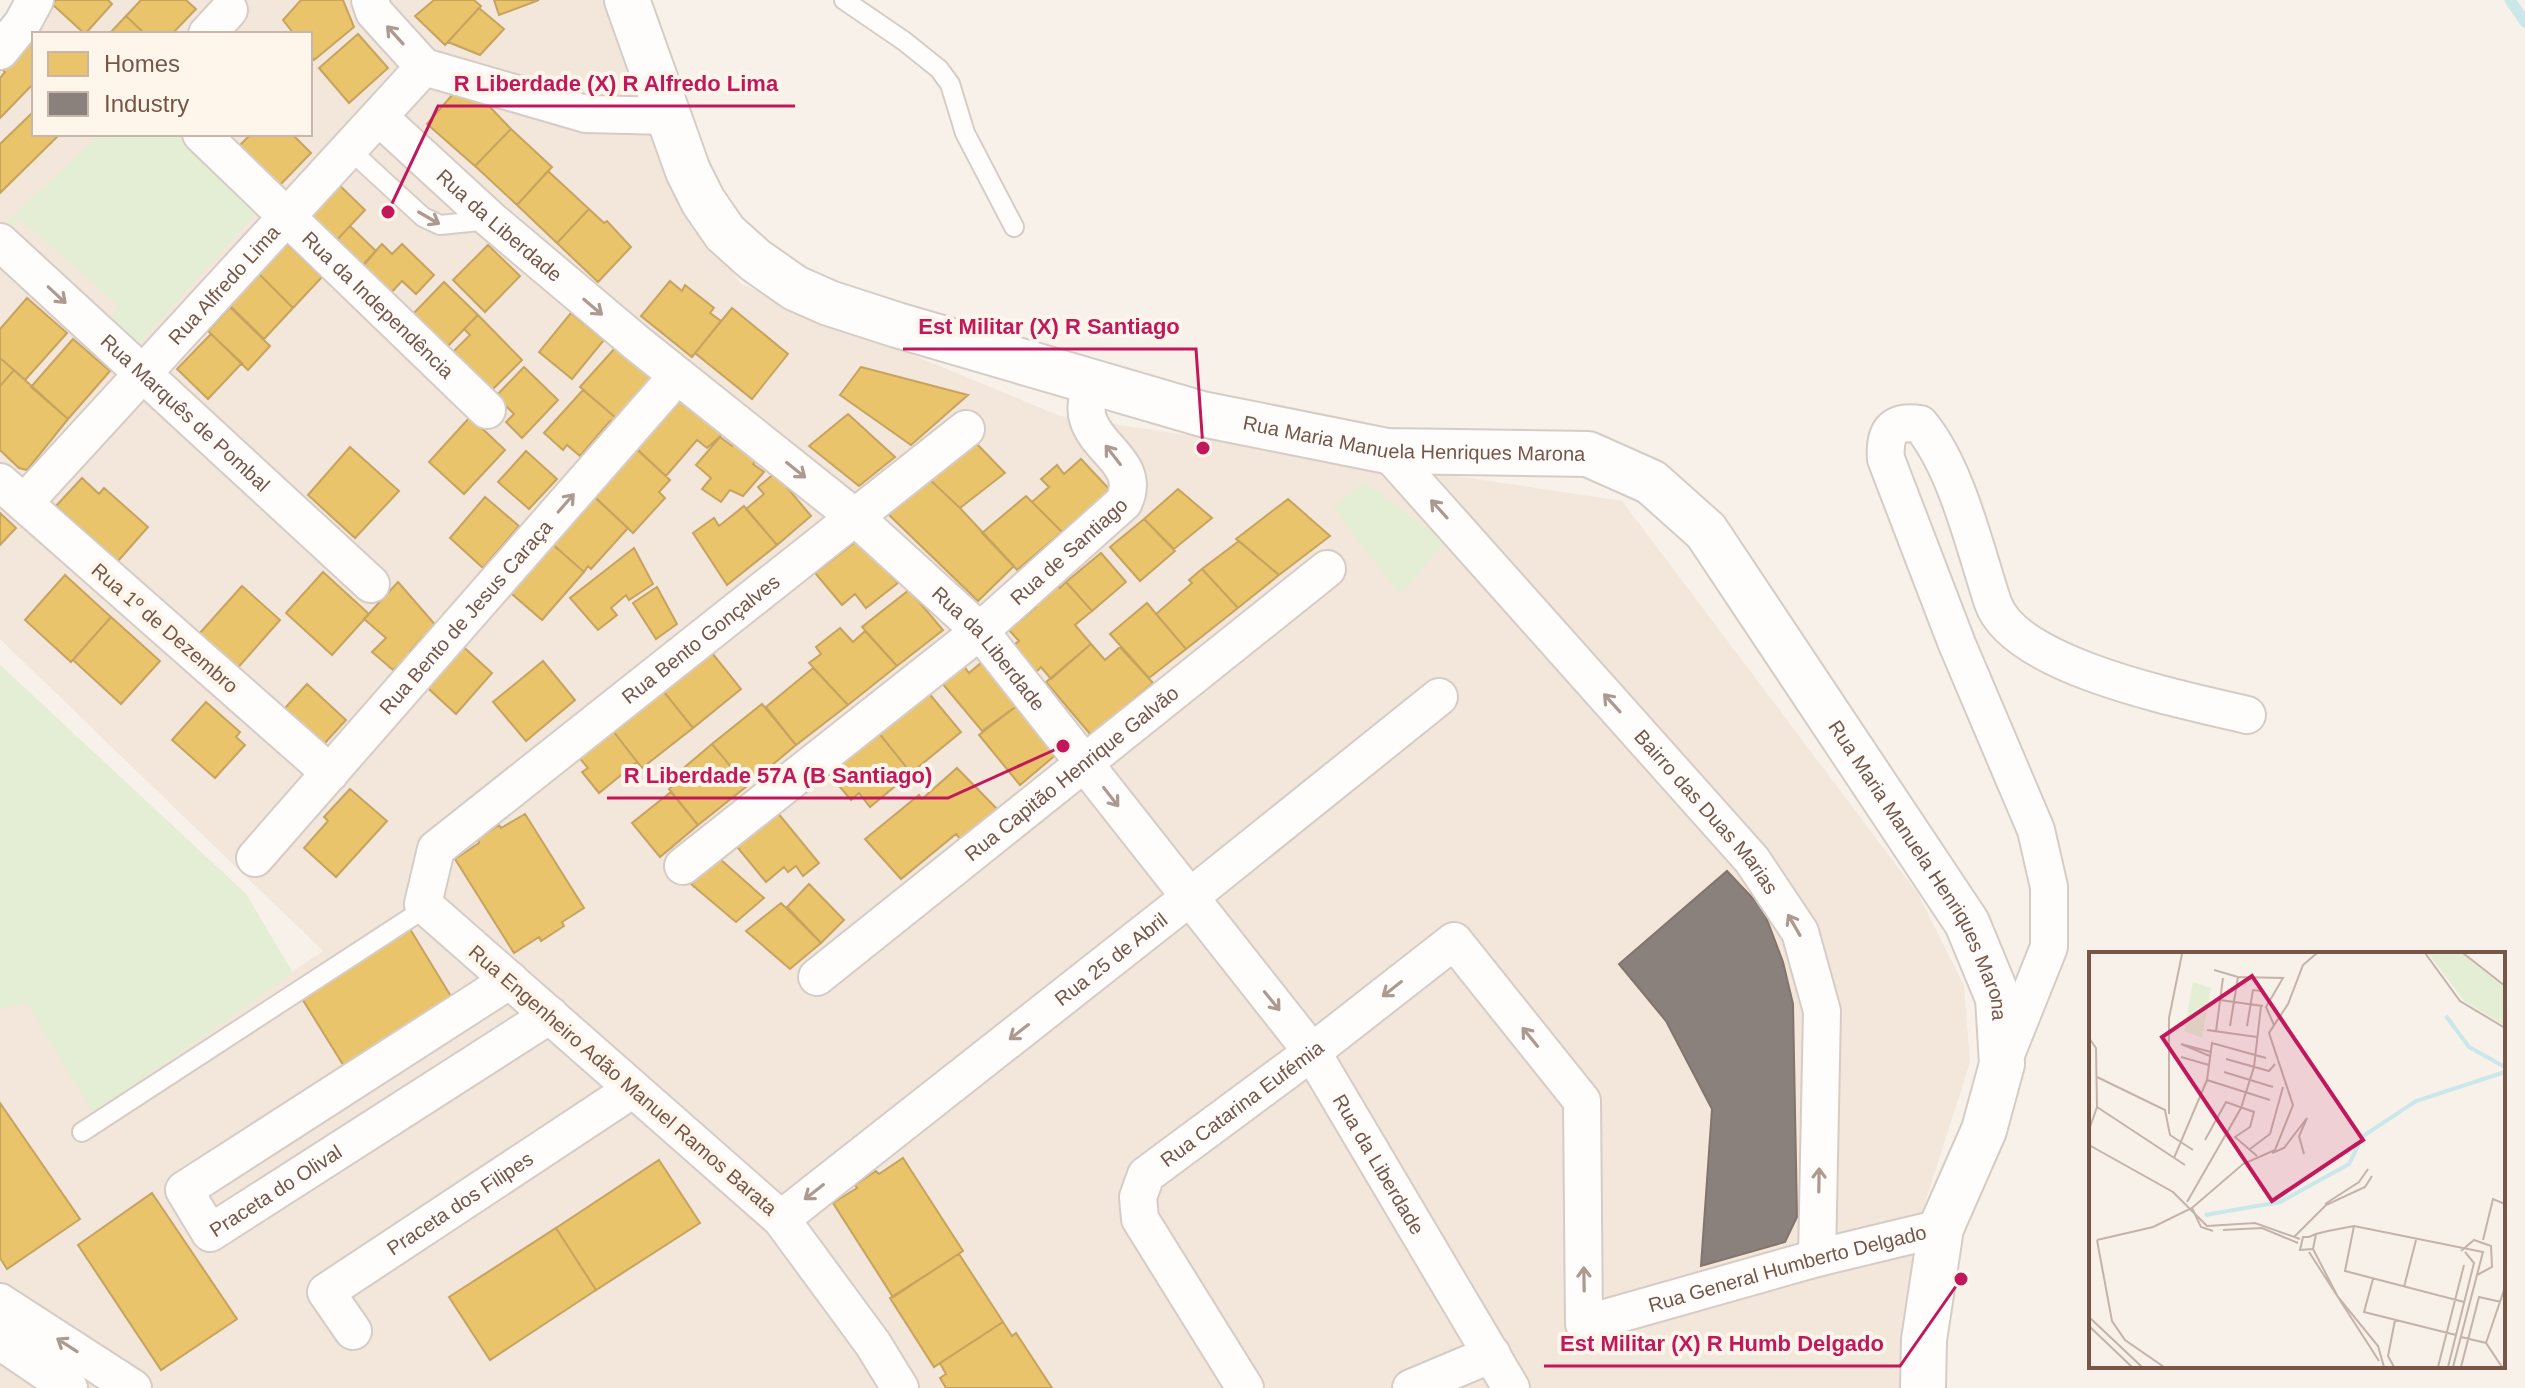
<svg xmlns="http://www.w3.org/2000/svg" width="2525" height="1388" font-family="Helvetica,sans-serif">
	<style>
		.residential { fill: #f3e6da; fill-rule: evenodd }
		.green { fill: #e4eed4 }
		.homes { fill: #e9c46a; stroke: #c7a360; stroke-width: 2 }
		.industry { fill: #8a817c; stroke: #84746c; stroke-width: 2 }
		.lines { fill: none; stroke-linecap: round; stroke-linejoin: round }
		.stream { stroke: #cae7e9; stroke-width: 11 }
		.lane-casing { stroke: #d6ccc6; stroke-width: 22 }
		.street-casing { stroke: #d6ccc6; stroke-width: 40 }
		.secondary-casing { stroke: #d6ccc6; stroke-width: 48 }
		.lane { stroke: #fefdfc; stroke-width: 18 }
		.street { stroke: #fefdfc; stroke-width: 36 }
		.secondary { stroke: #fefdfc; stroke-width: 44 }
		.oneway { stroke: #ad9990 }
		.labels { text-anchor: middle; stroke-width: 8; stroke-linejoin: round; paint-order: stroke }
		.street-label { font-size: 20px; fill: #775648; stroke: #fff6eb }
		.inset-river { fill: none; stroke: #cae7e9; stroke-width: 4 }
		.inset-road { fill: none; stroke: #c4b3a9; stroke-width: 2 }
		.view { fill: #c2185b; fill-opacity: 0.15; stroke: #c2185b; stroke-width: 4 }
		.inset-edge { fill: none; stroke: #775648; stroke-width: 4 }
		.leader { fill: none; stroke: #c2185b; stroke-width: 3 }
		.callout-dot { fill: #c2185b; stroke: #fff6eb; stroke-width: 3 }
		.callout-label { font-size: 22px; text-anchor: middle; font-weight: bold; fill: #c2185b; stroke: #fff6eb; stroke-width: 8; stroke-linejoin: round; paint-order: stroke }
	</style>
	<rect width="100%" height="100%" fill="#f7f1ea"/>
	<path class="residential" d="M22,0h586l62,184 71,100 319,132 562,85 296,393 46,92 6,76 -45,141 -26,171 2,14h-1901v-723l246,229 46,78 31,-21 -323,-312v-602zM34,34h276v100h-276z"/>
	<path class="green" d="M100,134h81l74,72 1,7 -116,130 -7,-2 -23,-22 9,-13 -100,-88 -8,9 -9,-1z
		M1364,482l81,59 -45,54 -67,-87z
		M0,665l246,229 47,79 -200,140 -66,-109 -27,5z"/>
	<path class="homes" d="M56,0h52l4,4 -27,30 -33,-30z
		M141,0h45l10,9 -24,25h-27l-19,-18z
		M301,0h42l11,27 -40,33 -4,-6v-20h-16l-11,-14z
		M434,0h40l7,6 -36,39 -30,-29z
		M494,0h45l-40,15z
		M479,8l25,21 -24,26 -32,-13z
		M126,16l19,18h-36z
		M358,34l30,34 -39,35 -30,-35z
		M32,37l2,3v43l-34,35v-40l5,-6 -3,-3z
		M453,94l35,11 23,24 -36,37 -48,-42z
		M34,111v23h26l-60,59v-49z
		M511,129l41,38 -35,38 -42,-39z
		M251,134h41l19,19 -34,35 -41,-39z
		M548,171l41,38 -32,34 -40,-38z
		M336,182l29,28 -28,30 -29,-28z
		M589,209l15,14 3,-2 24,26 -33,35 -41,-39z
		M350,226l26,25 -14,16 -27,-25z
		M283,240l39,37 -29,31 -38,-38z
		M382,244l10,10 10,-10 32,31 -18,19 -14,-13 -14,15 -29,-27z
		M488,245l32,31 -35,36 -32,-32z
		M255,270l38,38 -29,31 -39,-38z
		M670,281l12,10 3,-6 29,23 -4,5 11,8 -29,36 -51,-41z
		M444,282l34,33 -33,34 -33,-34z
		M27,298l40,35 -42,47 -25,-22v-29z
		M230,307l40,39 -22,24 -40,-39z
		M732,308l56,46 -36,45 -57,-46z
		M571,313l33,27 -32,39 -33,-27z
		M478,315l44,45 -31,31 -39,-38 18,-18 -6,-6z
		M211,334l31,29 -34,36 -31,-30z
		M73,339l37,32 -42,48 -37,-32z
		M616,347l36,31 -36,40 -36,-31z
		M0,358l14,12 -14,16z
		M524,367l34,33 -36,38 -16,-16 8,-8 -18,-18z
		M861,367l107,28 -57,50 -71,-50z
		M14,370l54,49 -41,51 -8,-2 -19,-18v-64z
		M583,390l33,28 -7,4 -29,34 -13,-11 -4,5 -19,-17z
		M683,398l42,34 -18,16 -10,-8 -31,36 -29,-27z
		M848,414l47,43 -36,29 -50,-40z
		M470,417l35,33 -41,44 -35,-32z
		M720,437l12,9 5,-6 22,17 -6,7 11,8 -21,24 -13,-6 -9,12 -19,-13 9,-11 -15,-13z
		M974,441l31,32 -45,35 -33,-31z
		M633,446l37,34 -11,12 6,6 -32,35 -43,-40z
		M350,447l49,44 -44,47 -47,-43z
		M526,451l31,28 -28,30 -31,-27z
		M1081,459l29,31 -48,42 -30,-30 17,-15 -8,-8 16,-14 7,9z
		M775,473l36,43 -34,29 -31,-36 18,-15 -6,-7z
		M927,477l33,31 54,58 -36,35 -91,-88z
		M82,478l17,16 5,-6 44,39 -30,34 -62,-55z
		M1178,489l34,29 -38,31 -30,-30z
		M1026,496l36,36 -45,38 -35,-37z
		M485,497l34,29 -36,42 -33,-30z
		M595,497l33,31 -37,41 -3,-3 -4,6 -32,-28z
		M1288,499l42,37 -51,39 -43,-36z
		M744,506l33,39 -50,40 -34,-52 21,-15 5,8z
		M0,513l16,15 -16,17z
		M1144,519l31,32 -35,30 -30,-34z
		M548,540l36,32 -42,48 -37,-32z
		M858,540l40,43 -32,25 -11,-14 -13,11 -27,-32z
		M1239,541l40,34 -41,33 -36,-39z
		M634,548l19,36 -24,16 -3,-5 -15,13 6,7 -19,15 -28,-32z
		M1101,553l25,29 -34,29 -26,-29z
		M1202,569l36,39 -52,41 -30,-35 36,-31 -3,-3z
		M323,572l46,42 -37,41 -46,-42z
		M65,575l46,42 -40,45 -46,-42z
		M398,582l40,46 -12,12 -4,-2 -12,13 3,4 -10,12 -4,-2 -6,5 -21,-18 14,-14 -22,-19z
		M1066,582l26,29 -17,14 16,19 -40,35 -10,-12 -5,5 -22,-27 5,-4 -10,-11 27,-23 -3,-4 23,-20 4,5z
		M242,586l38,34 -45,51 -36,-37z
		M657,587l20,37 -21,15 -23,-36z
		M909,590l34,40 -46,36 -35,-39z
		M1147,603l39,46 -37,29 -39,-44z
		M111,617l49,44 -39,43 -48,-44z
		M840,628l13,14 12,-11 32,35 -49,39 -39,-42 12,-9 -5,-7z
		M457,641l35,32 -36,41 -36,-33z
		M1091,644l14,16 15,-13 33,36 -62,52 -45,-53z
		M708,648l33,41 -48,39 -33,-41z
		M543,661l32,39 -49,41 -33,-39z
		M982,662l36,43 -36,26 -40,-48 21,-18 6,8z
		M813,668l35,37 -52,40 -30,-38z
		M307,684l39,36 -22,24 -39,-36z
		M660,687l33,41 -51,40 -32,-41z
		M927,691l34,41 -50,41 -33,-41z
		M206,702l34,30 -4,5 9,8 -30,33 -43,-38z
		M762,704l34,41 -49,41 -35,-42z
		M1018,705l40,48 -38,32 -41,-50z
		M610,727l27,35 -38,31 -17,-21 6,-4 -12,-14z
		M878,732l33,41 -41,34 -11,-14 -8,7 -22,-26 9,-8 -4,-5z
		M712,744l35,42 -49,39 -29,-36 8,-7 -4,-5z
		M957,768l40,41 -37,30 -4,-5 -55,45 -36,-40 54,-44 3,4z
		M350,789l37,32 -51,56 -32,-29 24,-27 -4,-4z
		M671,792l27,33 -38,32 -28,-34z
		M777,812l42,51 -16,13 -7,-10 -8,6 -4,-5 -18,15 -33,-40z
		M525,814l59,94 -22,14 2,4 -23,15 -2,-4 -25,16 -59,-94 24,-16 -1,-4 21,-14 2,3z
		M720,859l44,39 -28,24 -45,-38z
		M809,884l35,36 -23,23 -34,-36z
		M781,903l40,40 -31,26 -44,-38z
		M410,929l45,74 -108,68 -46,-74z
		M0,1103l80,116 -73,50 -7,-11z
		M903,1158l60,93 -70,46 -60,-94 24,-15 -2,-3 21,-14 3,3z
		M659,1160l41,63 -104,67 -40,-62z
		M152,1193l85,126 -76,51 -83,-125z
		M556,1228l40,62 -106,70 -41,-63z
		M959,1254l44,68 -69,45 -44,-69z
		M1003,1322l9,14 4,-3 36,55h-106l-6,-10 6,-4 -6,-11z"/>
	<path class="industry" d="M1727,871l36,38 20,53 10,42 4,213 -12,25 -84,24 11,-157 -46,-88 -47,-57z"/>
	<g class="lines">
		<path class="stream" d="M2510,0l15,22"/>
		<defs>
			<path id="lane" d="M844,0l60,41 35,28 11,15 15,49 49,94
				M349,149l74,68 17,8 50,-5
				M82,1132l345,-225"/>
			<g id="street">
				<path d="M370,0l4,12 50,55 162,47 82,2"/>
				<path d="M207,34l22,-24"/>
				<path d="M0,51l22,-27 13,-24"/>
				<path id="s1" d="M379,117l112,103 147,124 218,174 124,113 332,421 199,336"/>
				<path id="s2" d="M201,134l286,276"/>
				<path id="s3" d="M0,242l371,342"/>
				<path id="s4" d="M1387,451l365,409 48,72 22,79 -5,247"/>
				<path d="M0,482l330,291"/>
				<path id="s5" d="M24,503l400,-436"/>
				<path id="s6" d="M255,858l422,-482"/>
				<path id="s7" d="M683,866l297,-235 144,-129c17,-38 -26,-51 -36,-83 -4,-12 1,-26 3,-38"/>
				<path id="s8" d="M817,977l510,-408"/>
				<path id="s9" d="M510,980l-326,210 26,43 340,-218"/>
				<path d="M2003,1062l46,-115v-60l-13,-57 -79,-186 -71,-185c-2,-27 6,-39 34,-35 37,44 55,125 73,179 23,65 193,97 254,112"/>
				<path id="s10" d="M781,1219l409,-322 249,-200"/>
				<path d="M0,1302l133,86"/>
				<path id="s11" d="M353,1331l-27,-39 307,-203"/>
				<path d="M0,1341l69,47"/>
				<path id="s12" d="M900,1388l-27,-44 -92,-125 -358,-315 13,-55 530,-420"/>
				<path id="s13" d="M1245,1388l-105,-169 -2,-22 8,-22 166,-123 142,-111 128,160 2,223 233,-66 124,-30"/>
				<path d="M1411,1388l81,-34"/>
			</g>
			<g id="secondary">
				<path id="s14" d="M627,0l61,171 15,30 22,32 30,27 40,28 34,15 68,22 305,89 185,37 201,3 63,28 55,49 261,392 31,75 4,66 -18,66 -43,98 -17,112 -1,48"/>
			</g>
		</defs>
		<use href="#lane" class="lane-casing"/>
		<use href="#street" class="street-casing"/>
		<use href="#secondary" class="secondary-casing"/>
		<use href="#lane" class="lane"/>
		<use href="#street" class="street"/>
		<use href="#secondary" class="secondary"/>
	</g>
	<defs><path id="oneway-shaft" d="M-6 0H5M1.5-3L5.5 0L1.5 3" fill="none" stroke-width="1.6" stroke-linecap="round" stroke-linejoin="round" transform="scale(2)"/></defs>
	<g class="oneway">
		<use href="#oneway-shaft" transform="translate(395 35) rotate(-132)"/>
		<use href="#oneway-shaft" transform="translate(429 218) rotate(30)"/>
		<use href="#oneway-shaft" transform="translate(57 295) rotate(43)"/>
		<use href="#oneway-shaft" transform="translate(593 307) rotate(40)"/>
		<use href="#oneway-shaft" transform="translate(1113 455) rotate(-128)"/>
		<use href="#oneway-shaft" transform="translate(796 470) rotate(39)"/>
		<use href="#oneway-shaft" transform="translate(566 503) rotate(-49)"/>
		<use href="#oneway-shaft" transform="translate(1439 509) rotate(-132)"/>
		<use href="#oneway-shaft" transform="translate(1612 703) rotate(-132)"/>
		<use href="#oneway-shaft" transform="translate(1111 797) rotate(52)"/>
		<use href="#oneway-shaft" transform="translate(1794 925) rotate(-120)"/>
		<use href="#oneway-shaft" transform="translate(1392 989) rotate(142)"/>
		<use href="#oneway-shaft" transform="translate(1272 1001) rotate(51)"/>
		<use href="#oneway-shaft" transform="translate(1019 1032) rotate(142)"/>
		<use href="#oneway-shaft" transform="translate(1530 1037) rotate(-129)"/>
		<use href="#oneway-shaft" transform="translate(1819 1180) rotate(-89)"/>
		<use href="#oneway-shaft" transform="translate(814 1192) rotate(142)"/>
		<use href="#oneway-shaft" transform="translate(1584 1279) rotate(-91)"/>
		<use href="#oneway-shaft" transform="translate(67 1345) rotate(-147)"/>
	</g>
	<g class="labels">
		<g class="street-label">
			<text dy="7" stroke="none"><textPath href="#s1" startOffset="162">Rua da Liberdade</textPath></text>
			<text dy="7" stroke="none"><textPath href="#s5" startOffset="296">Rua Alfredo Lima</textPath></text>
			<text dy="7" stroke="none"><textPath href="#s2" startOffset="246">Rua da Independência</textPath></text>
			<text dy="7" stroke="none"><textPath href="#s3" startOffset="252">Rua Marquês de Pombal</textPath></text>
			<text dy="7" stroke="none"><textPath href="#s14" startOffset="984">Rua Maria Manuela Henriques Marona</textPath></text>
			<text dy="7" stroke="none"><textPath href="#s7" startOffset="498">Rua de Santiago</textPath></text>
			<text dy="7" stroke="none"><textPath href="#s6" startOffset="320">Rua Bento de Jesus Caraça</textPath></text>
			<text transform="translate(165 628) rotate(41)" y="7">Rua 1º de Dezembro</text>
			<text dy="7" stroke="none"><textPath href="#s12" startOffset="1078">Rua Bento Gonçalves</textPath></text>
			<text dy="7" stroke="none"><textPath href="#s1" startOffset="810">Rua da Liberdade</textPath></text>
			<text dy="7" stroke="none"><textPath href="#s8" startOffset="326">Rua Capitão Henrique Galvão</textPath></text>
			<text dy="7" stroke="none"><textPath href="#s4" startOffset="482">Bairro das Duas Marias</textPath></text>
			<text dy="7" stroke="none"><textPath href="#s14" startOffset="1704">Rua Maria Manuela Henriques Marona</textPath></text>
			<text dy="7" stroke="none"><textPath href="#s10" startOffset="420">Rua 25 de Abril</textPath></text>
			<text transform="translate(623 1080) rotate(41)" y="7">Rua Engenheiro Adão Manuel Ramos Barata</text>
			<text dy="7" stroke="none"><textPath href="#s13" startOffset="364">Rua Catarina Eufémia</textPath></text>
			<text dy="7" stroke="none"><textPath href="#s1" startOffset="1458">Rua da Liberdade</textPath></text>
			<text dy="7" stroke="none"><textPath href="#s9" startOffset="516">Praceta do Olival</textPath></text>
			<text dy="7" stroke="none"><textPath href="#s11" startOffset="208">Praceta dos Filipes</textPath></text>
			<text dy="7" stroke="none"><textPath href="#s13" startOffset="1270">Rua General Humberto Delgado</textPath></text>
		</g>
	</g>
	<g transform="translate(2089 952)">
		<rect width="416" height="416" fill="#f7f1ea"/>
		<path d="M339,1h34l43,35v38l-41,-25zM104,30l18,6 -9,50 -18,-7z" fill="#e4eed4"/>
		<path class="inset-river" d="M357,64l23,31 36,20M116,263l75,-13 69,-38 14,-28 53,-35 89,-29"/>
		<path class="inset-road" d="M336,1l35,48 45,27M374,1l42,33M125,18l24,7 45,1 -17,29 8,18M131,48l43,6M141,74l8,-49M158,74l6,-36 8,1M118,78l50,7M127,79l7,-53M0,86l7,10 1,59 -8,23M121,104l-29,-12 30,8M92,105l28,8M137,107l43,12 6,-7M135,120l49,15M8,125l68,33 5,25 23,15M118,128l63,20M8,155l88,58M80,162v-96l13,-64M116,188l21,-38 28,10 -4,15 -15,10 22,19M0,193l84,47 34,34 48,-3 45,16M161,197l20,-15 13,-47M183,201l12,-5 23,-30 -8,18 5,18M85,206l33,-78 5,-37 54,15M98,250l54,-94 13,-41 7,-61M236,252l34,-22 9,-13M103,256l9,19 12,4M265,274l-9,45 119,31M134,278l39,-2 36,15M227,282l-3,15 -13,1 3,-13h6l7,-3 12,-3 26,-5 129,26 -30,115M205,285l32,-32 39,-18 7,-11M8,288l56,-13 39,-19 51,-44 32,-14 18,-45 -24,-72 19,-29 15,-39 14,-12M8,288l15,81 13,19 39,27M394,288l10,-41 12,5M224,297l25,48 40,49 6,21M372,299l13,-11 17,6 1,21 -15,8M220,300l70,109M284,327l-9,33 92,23M315,335l12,-47M0,365l53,50M0,374l43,41M372,385l25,6 16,24M397,391l19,-56M305,415l-6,-11 7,-36M349,415l26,-102M359,415l26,-104 -9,-11M372,415l18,-70 22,5"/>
		<path class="view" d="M163,24l111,164 -91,61 -110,-164z"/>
		<rect width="416" height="416" class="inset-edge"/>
	</g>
	<path class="leader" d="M388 212L438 106H795M1203 448L1196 349H903M1063 746L948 798H607M1961 1279L1900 1366H1544"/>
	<g class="callout-dot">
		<circle cx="388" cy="212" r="8"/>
		<circle cx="1203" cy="448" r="8"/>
		<circle cx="1063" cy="746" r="8"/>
		<circle cx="1961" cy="1279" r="8"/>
	</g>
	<g class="callout-label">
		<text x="616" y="91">R Liberdade (X) R Alfredo Lima</text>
		<text x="1049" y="334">Est Militar (X) R Santiago</text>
		<text x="778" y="783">R Liberdade 57A (B Santiago)</text>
		<text x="1722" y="1351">Est Militar (X) R Humb Delgado</text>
	</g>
	<rect x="32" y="32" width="280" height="104" fill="#fff6eb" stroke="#c9b6aa" stroke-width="2"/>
	<rect x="48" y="52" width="40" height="24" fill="#e9c46a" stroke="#c9b6aa" stroke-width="2"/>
	<text x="104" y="72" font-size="24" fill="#775648">Homes</text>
	<rect x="48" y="92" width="40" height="24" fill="#8a817c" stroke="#c9b6aa" stroke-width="2"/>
	<text x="104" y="112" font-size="24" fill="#775648">Industry</text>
</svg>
